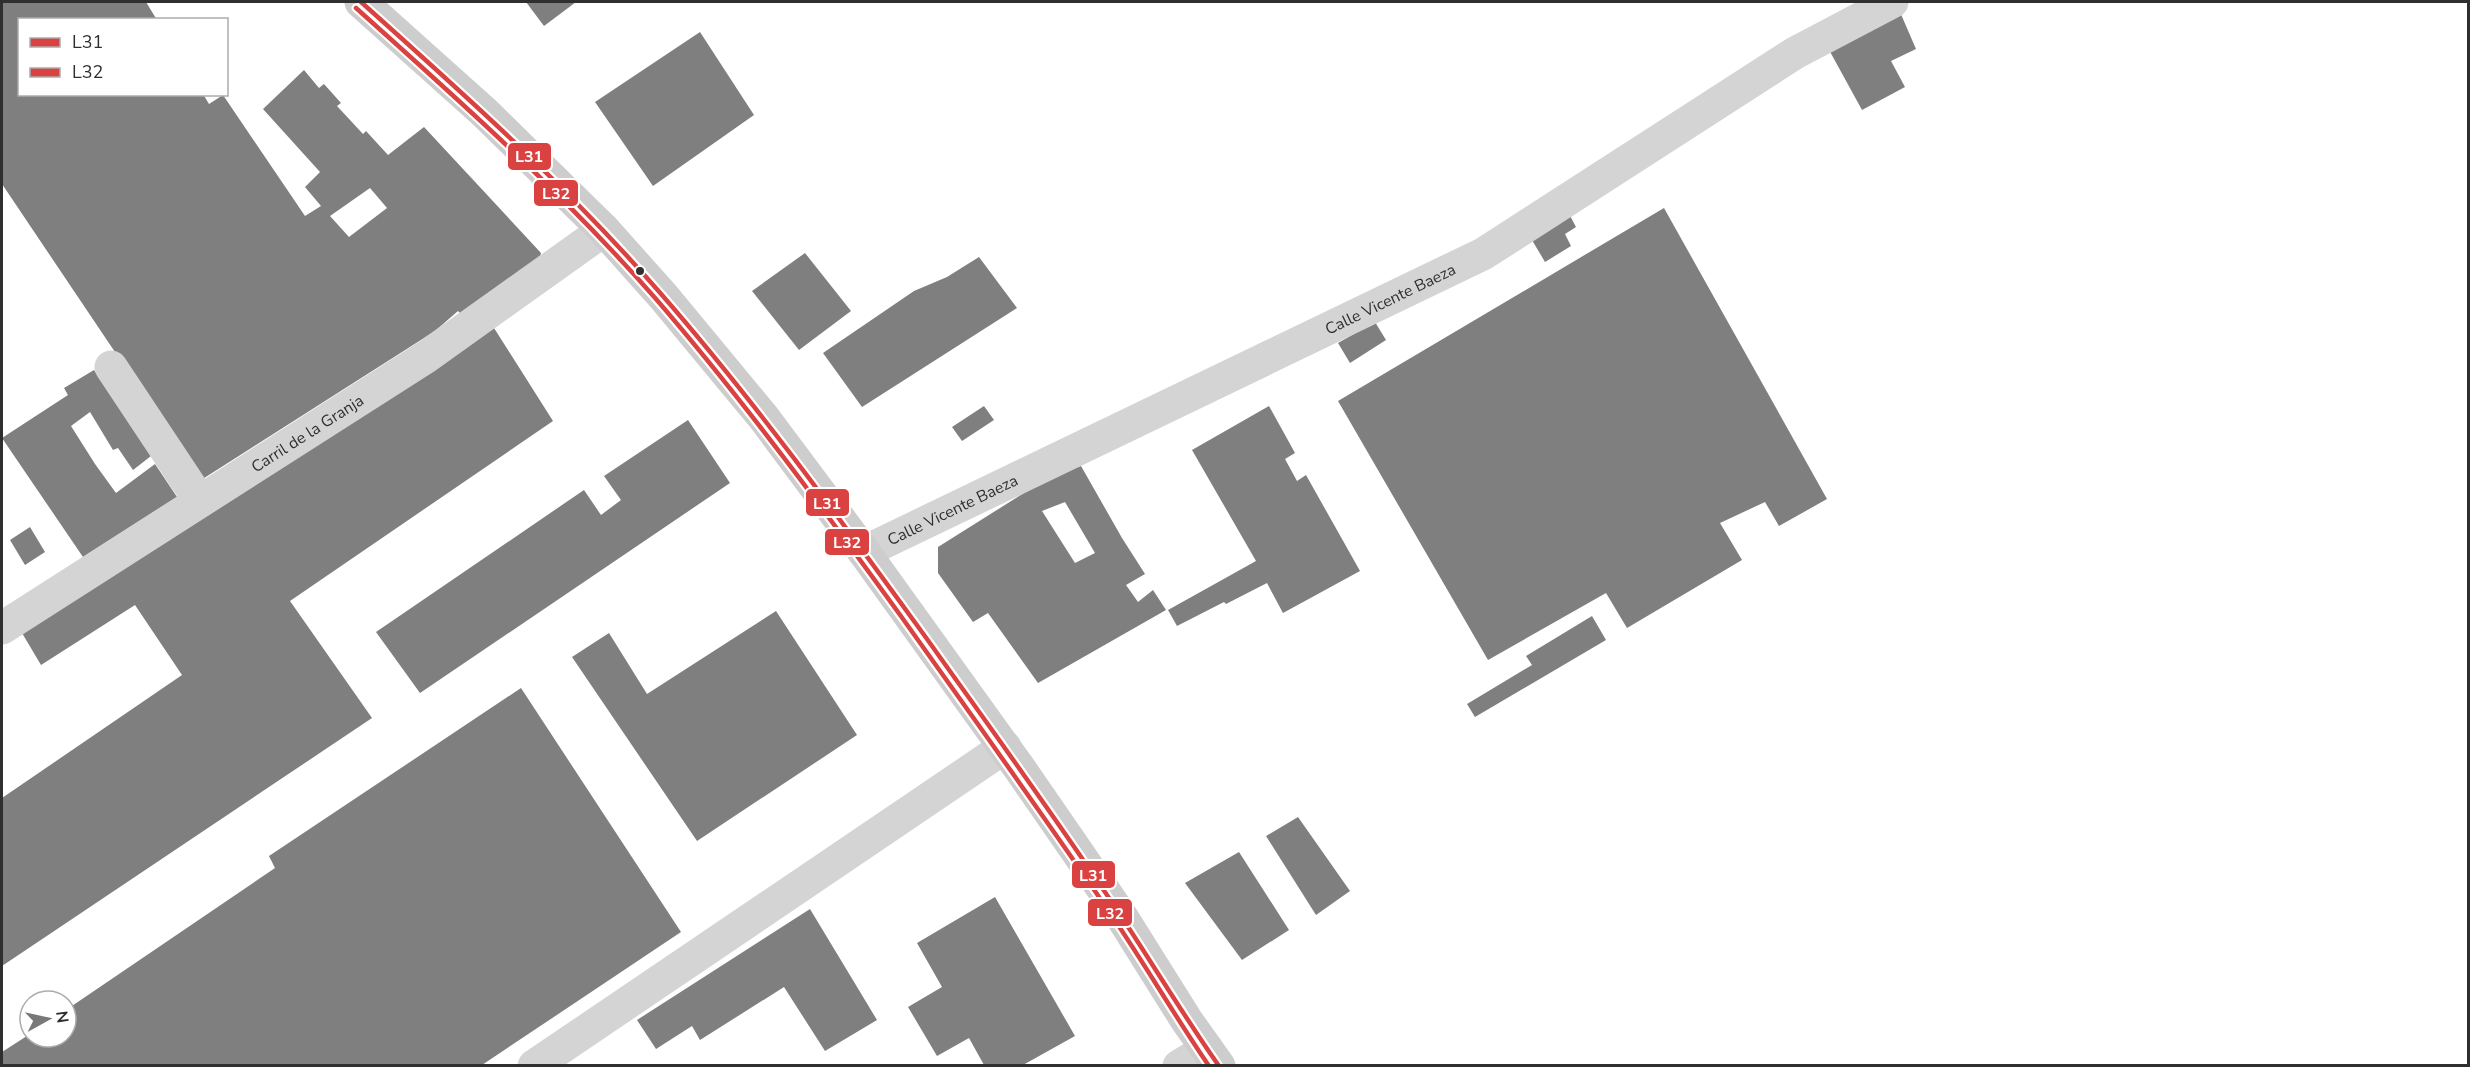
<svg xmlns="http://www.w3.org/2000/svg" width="2470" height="1067" font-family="'Nunito Sans',sans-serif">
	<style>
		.building { fill: #7f7f7f; fill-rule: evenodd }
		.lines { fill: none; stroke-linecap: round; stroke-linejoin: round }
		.minor { stroke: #d4d4d4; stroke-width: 33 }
		.secondary { stroke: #cdcdcd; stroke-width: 33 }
		.bus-1-casing { stroke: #fff; stroke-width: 9 }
		.bus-2-casing { stroke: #fff; stroke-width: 9 }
		.bus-1 { stroke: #da4241; stroke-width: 4.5 }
		.bus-2 { stroke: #da4241; stroke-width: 4.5 }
		.bus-dot { fill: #2f2f2f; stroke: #fff; stroke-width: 2 }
		.labels { text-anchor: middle; stroke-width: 6; stroke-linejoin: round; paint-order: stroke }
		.street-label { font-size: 16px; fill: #2f2f2f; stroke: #fff }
		.line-badge { stroke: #fff; stroke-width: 2 }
		.badge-label { font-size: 16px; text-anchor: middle; font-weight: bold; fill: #fff }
	</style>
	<rect width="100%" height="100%" fill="#fff"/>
	<path class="building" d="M2,2h144l11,18h-137v74h183l6,10 14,-9 82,121 16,-10 -16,-19 15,-15 -57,-63 41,-39 15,18 5,-4 17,19 -4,3 26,28 3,-3 22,24 36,-28 117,126 -2,8 -78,53 -3,-3 -23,20 -234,149 -199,-296zM370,188l17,20 -38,29 -19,-21z
		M526,2h50l-32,24z
		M1900,12l16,37 -25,12 14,26 -43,23 -34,-62z
		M700,32l54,83 -101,71 -58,-84z
		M1664,208l163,291 -48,27 -14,-24 -45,21 22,37 -115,68 -21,-35 -118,67 -150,-259z
		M1568,212l8,15 -11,7 6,12 -26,16 -16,-27z
		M805,253l46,58 -52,39 -47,-59z
		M979,257l38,51 -155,99 -39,-54 91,-62 33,-14z
		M1375,322l11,18 -36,23 -12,-20z
		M494,328l59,93 -263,180 82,117 -370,248v-168l180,-123 -47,-70 -94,60 -19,-32z
		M94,370l57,86 -18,14 -15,-22 -5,2 -23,-38 -19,14 24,38 21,29 39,-29 22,33 -94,60 -81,-119 66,-43 -4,-7z
		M984,406l10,14 -32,21 -10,-14z
		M1269,406l26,47 -10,6 12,22 9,-6 54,96 -77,42 -16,-30 -41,21 -2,-2 -47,24 -9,-16 88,-49 -64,-111z
		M688,420l42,63 -310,210 -44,-61 208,-142 17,25 20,-15 -17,-24z
		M1081,466l41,72 23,36 -19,11 12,17 15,-12 13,20 -128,73 -50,-70 -15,9 -35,-49v-26l113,-71zM1065,502l30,51 -20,10 -33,-52z
		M30,527l15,25 -20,13 -15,-25z
		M776,611l81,124 -160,106 -125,-184 37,-24 38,61z
		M1592,616l14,24 -131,77 -8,-13 65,-39 -6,-9z
		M521,688l160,244 -199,133h-480v-13l28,-18v3h36v-27l209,-142 -6,-12z
		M1298,817l52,74 -34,24 -50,-79z
		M1239,852l50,78 -47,30 -57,-77z
		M995,897l80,139 -52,29h-39l-15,-27 -32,18 -29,-49 34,-20 -25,-44z
		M810,909l67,111 -52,31 -41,-64 -84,53 -8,-14 -36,23 -19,-29z"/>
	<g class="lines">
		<g class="minor">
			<path d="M111,367l89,134"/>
			<path id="s1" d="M864,552l619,-298 312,-201 97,-51"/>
			<path id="s2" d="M2,628l424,-271 178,-127"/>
			<path d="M534,1066l471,-319"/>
			<path d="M1179,1066l28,-17"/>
		</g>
		<path class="secondary" d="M361,2l124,111 119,117 59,66 101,122 100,134 156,217 98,142 69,110 32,45"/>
		<defs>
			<path id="bus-1" d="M361,2c104,93 209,187 301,293 95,109 180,227 265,344 64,90 129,179 190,271 34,51 66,105 102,156"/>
			<path id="bus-2" d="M356,8c104,93 208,186 300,291 88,102 168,211 247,320 69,97 138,193 205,291 35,51 66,105 101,156"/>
		</defs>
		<use href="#bus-1" class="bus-1-casing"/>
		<use href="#bus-2" class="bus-2-casing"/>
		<use href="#bus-1" class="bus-1"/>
		<use href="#bus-2" class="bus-2"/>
	</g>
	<circle class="bus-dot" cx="640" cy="271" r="5"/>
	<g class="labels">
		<g class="street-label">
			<text dy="6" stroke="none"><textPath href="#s1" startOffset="584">Calle Vicente Baeza</textPath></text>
			<text dy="6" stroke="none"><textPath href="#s2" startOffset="362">Carril de la Granja</textPath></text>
			<text dy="6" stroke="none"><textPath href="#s1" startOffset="98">Calle Vicente Baeza</textPath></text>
		</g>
	</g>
	<g class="line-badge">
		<rect x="507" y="142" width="45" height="29" rx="6" fill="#da4241"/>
		<rect x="533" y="179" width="46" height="28" rx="6" fill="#da4241"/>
		<rect x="805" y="488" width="45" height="29" rx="6" fill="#da4241"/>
		<rect x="824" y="528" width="46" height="28" rx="6" fill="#da4241"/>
		<rect x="1071" y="860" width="45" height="29" rx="6" fill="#da4241"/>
		<rect x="1087" y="898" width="46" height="29" rx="6" fill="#da4241"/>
	</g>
	<g class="badge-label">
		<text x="529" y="162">L31</text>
		<text x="556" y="199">L32</text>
		<text x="827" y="509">L31</text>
		<text x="847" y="548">L32</text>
		<text x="1093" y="881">L31</text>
		<text x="1110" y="919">L32</text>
	</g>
	<rect width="2470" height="1067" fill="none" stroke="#2f2f2f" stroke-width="6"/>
	<rect x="18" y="18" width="210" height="78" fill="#ffffff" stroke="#acacac" stroke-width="1.5"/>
	<rect x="30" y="38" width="30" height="9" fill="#da4241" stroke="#acacac" stroke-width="1.5"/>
	<text x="72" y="48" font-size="18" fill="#2f2f2f">L31</text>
	<rect x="30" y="68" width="30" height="9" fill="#da4241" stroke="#acacac" stroke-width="1.5"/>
	<text x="72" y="78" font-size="18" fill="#2f2f2f">L32</text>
	<g transform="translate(48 1019) rotate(82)"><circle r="28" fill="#ffffff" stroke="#acacac" stroke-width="1.5"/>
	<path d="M0-4.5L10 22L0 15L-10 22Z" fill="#787878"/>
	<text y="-9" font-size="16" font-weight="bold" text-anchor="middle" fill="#2f2f2f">N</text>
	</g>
</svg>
